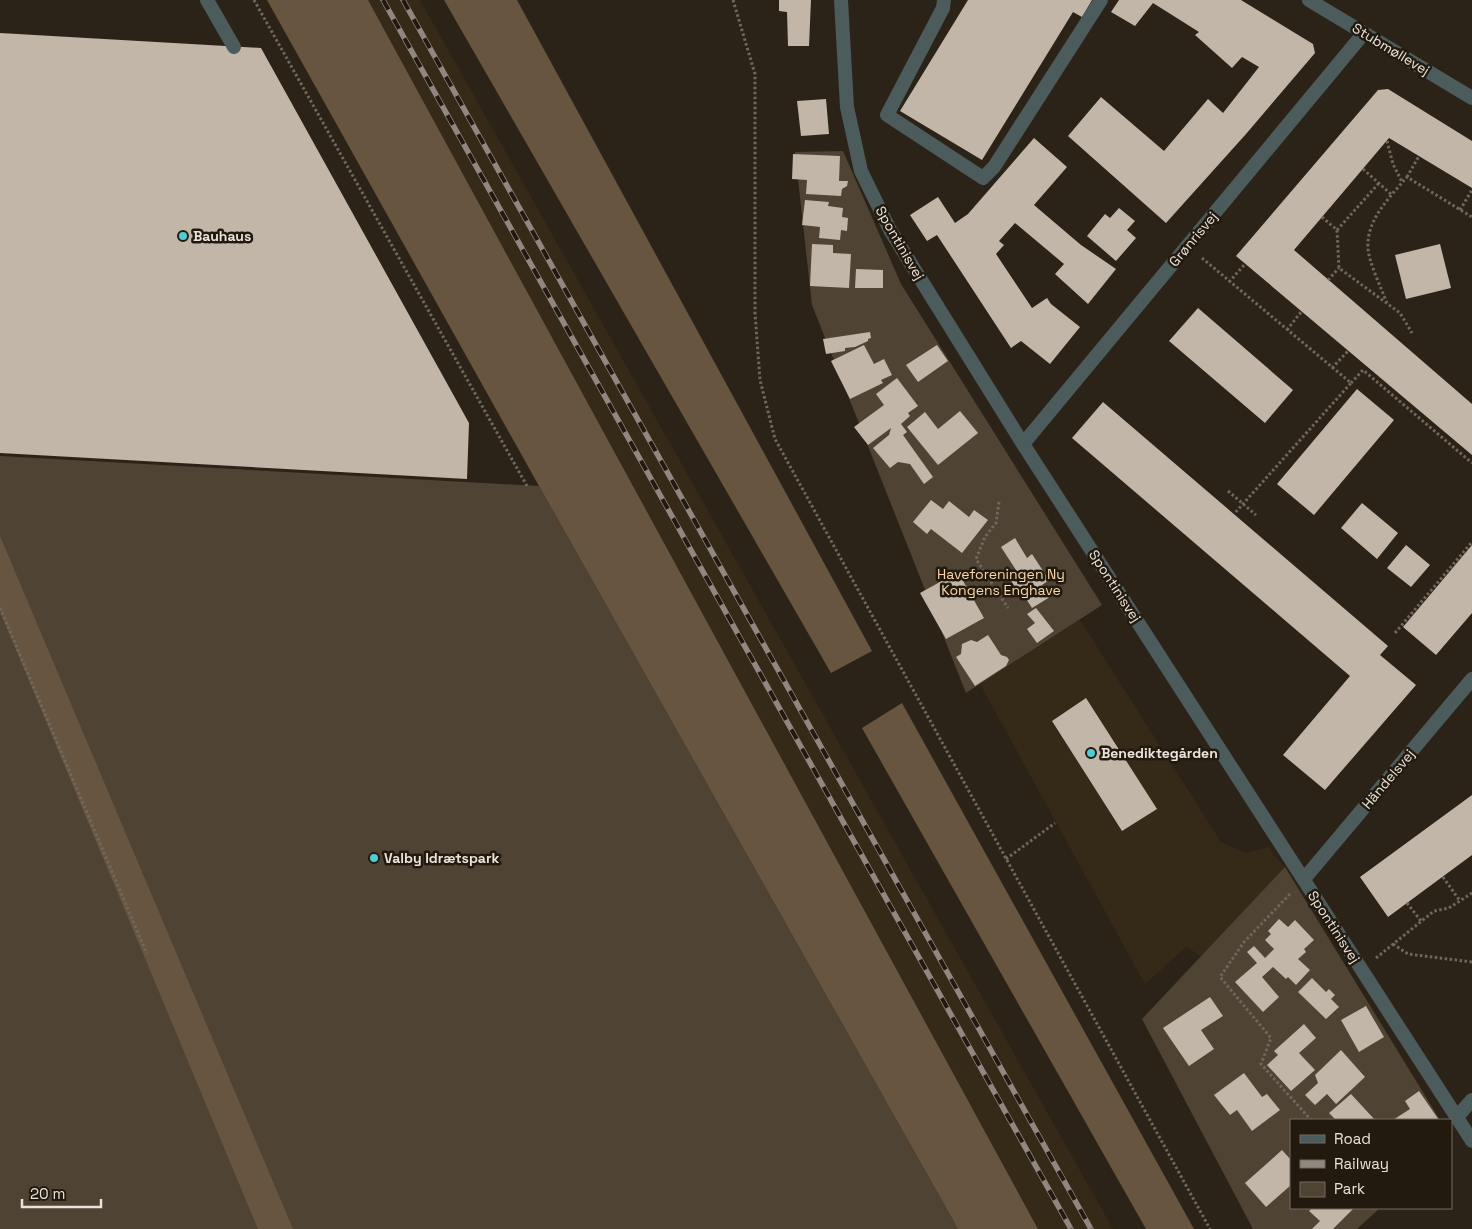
<svg xmlns="http://www.w3.org/2000/svg" width="1472" height="1229" font-family="'Space Grotesk',sans-serif">
	<style>
		.built { fill: #352918 }
		.green { fill: #4f4334 }
		.forest { fill: #67553f }
		.building { fill: #c1b6a7 }
		.lines { fill: none; stroke-linecap: round; stroke-linejoin: round }
		.path { stroke: #70685e; stroke-width: 3; stroke-dasharray: 2.5 2.5; stroke-linecap: butt }
		.service { stroke: #4c5b5c; stroke-width: 14 }
		.minor { stroke: #4c5b5c; stroke-width: 14 }
		.rail-casing { stroke: #908880; stroke-width: 5.5 }
		.rail { stroke: #221a0f; stroke-width: 4; stroke-dasharray: 11; stroke-linecap: butt }
		.poi-dot { fill: #51ccd4; stroke: #221a0f; stroke-width: 2 }
		.labels { text-anchor: middle; stroke-width: 5; stroke-linejoin: round; paint-order: stroke }
		.street-label { font-size: 14px; fill: #e9e3dc; stroke: #221a0f }
		.poi-label { font-size: 14px; font-weight: bold; fill: #e9e3dc; stroke: #221a0f; text-anchor: start }
		.park-label { font-size: 14px; fill: #fad7a9; stroke: #221a0f }
	</style>
	<rect width="100%" height="100%" fill="#2c2318"/>
	<path class="built" d="M368,0h52l693,1229h-75z
		M1080,620l141,222 25,11 22,-6 24,30 -44,42 -33,45 -29,-17 -41,37 -165,-300z"/>
	<path class="green" d="M843,151l58,133 201,321 -136,88 -154,-388 -17,-153z
		M0,456l539,30 419,743h-958z
		M1285,867l155,253h-149v88h89l-23,21h-104l-111,-210z"/>
	<path class="forest" d="M267,0h101l670,1229h-80l-419,-743z
		M444,0h73l355,651 -41,22z
		M0,536l293,693h-35l-258,-618z
		M902,703l292,526h-48l-284,-501z"/>
	<path class="building" d="M779,0h32l-2,46h-21l-1,-34 -8,-1z
		M968,0h124l-10,17 -9,-5 -91,148 -82,-49z
		M1119,0h122l72,44 2,9 -69,81 -80,89 -98,-87 33,-39 63,54 44,-52 15,14 36,-46 -17,-10 -10,11 -37,-33 4,-3 -46,-29 -18,23 -24,-14z
		M0,33l261,15 208,375 -2,56 -467,-26z
		M1388,89l84,52v47l-83,-50 -95,112 178,154v51l-236,-199 142,-166z
		M826,99l3,35 -28,2 -4,-35z
		M1034,138l33,29 -33,38 47,40 35,24 -28,35 -33,-30 9,-10 -49,-41 -16,18 5,4 -8,9 36,54 15,-10 4,6 29,23 -30,37 -29,-23 -10,7 -74,-113 -10,6 -17,-26 28,-18 17,26 13,-9z
		M793,154l47,2 -1,25h9l-1,5 -5,3 -1,7 -35,-2 1,-14 -15,-1z
		M805,200l24,2 -1,4 15,2 -1,9 6,1 -1,13 -6,-1 -1,10 -21,-2 1,-11 -18,-2z
		M1119,208l16,13 -8,9 9,8 -20,23 -29,-25 18,-22 5,4z
		M812,244l21,1v8l18,1 -2,34 -39,-2z
		M1440,244l11,44 -45,11 -11,-44z
		M856,269l27,1v18h-28z
		M1198,308l95,82 -28,33 -96,-82z
		M870,332l1,6 -3,1v2l-13,6 -10,1v3l-19,3 -3,-15z
		M864,345l10,19 10,-5 8,16 -11,5 2,3 -33,16 -19,-38z
		M937,345l11,16 -30,21 -12,-17z
		M897,378l21,28 -10,7 2,3 -9,8 6,8 -4,3 30,42 -9,7 -14,-20 -12,-2 -8,6 -17,-20 16,-13 2,-7 -23,17 -14,-18 30,-22 -8,-11z
		M1357,389l37,31 -80,95 -37,-31z
		M1103,402l285,244 -8,9 36,30 -91,105 -42,-35 67,-79 -278,-238z
		M960,411l18,22 -40,32 -31,-38 18,-15 13,17z
		M931,500l12,9 6,-8 20,16 5,-7 14,10 -26,33 -31,-24 -4,5 -14,-12z
		M1362,503l36,30 -21,26 -36,-31z
		M1015,538l12,20 5,-4 17,26 -7,5 8,12 -18,11 -9,-14 -2,2 -14,-21 9,-5 -15,-23z
		M1406,545l24,20 -19,22 -24,-19z
		M1472,545v68l-36,42 -33,-28z
		M958,572l26,46 -38,21 -26,-46z
		M1036,608l18,23 -17,12 -10,-14 8,-6 -8,-9z
		M988,635l13,20 6,2 2,3 -3,6 -31,20 -19,-29 5,-3 1,-10 9,-4 6,2z
		M1086,698l71,111 -35,22 -70,-110z
		M1472,795v60l-84,62 -28,-40z
		M1279,919l9,8 7,-7 19,20 -10,9 2,3 -8,7 12,11 -14,15 -8,-8 -2,2 -13,-12 -11,10 17,20 -16,15 -28,-30 22,-19 -10,-11 7,-6 11,12 9,-9 -9,-9 6,-6 -3,-3z
		M1312,978l14,14 3,-3 6,6 -4,4 8,8 -13,12 -28,-27z
		M1210,997l13,19 -22,14 13,19 -25,17 -26,-38z
		M1366,1006l18,31 -25,15 -18,-32z
		M1304,1024l12,14 -17,15 16,17 -24,21 -24,-26 11,-10 -4,-4z
		M1341,1050l24,27 -29,27 -9,-10 -12,11 -10,-10 13,-12 -3,-8z
		M1244,1073l18,24 5,-3 13,16 -28,21 -15,-21 -7,5 -16,-20z
		M1419,1091l20,29h-46l17,-11 -5,-8z
		M1351,1094l24,26h-39l-7,-7z
		M1282,1150l9,10v25l-25,22 -21,-24z
		M1312,1208h42l-21,21h-21l8,-8 -11,-10z"/>
	<g class="lines">
		<path class="path" d="M254,0l273,486
			M733,0l22,74v239l5,67 15,59 435,790
			M1387,141l6,23 9,18
			M1363,169l29,26
			M1407,177l12,-21
			M1460,210l12,-20
			M1322,217l15,13 2,38 61,45 12,20
			M1337,230l42,-47
			M1202,258l149,125 -117,131
			M1328,280l11,-12
			M1229,282l16,-18
			M1387,303c-5,-13 -19,-43 -19,-55 -2,-28 22,-51 39,-71l65,40
			M1287,330l14,-18
			M1332,368l16,-17
			M1351,383l12,-13 109,93
			M1228,491l28,24
			M999,502l-3,21 -11,14 -9,22 32,49
			M0,608l147,346
			M1395,633l77,-91
			M1006,859l49,-36
			M1443,877l17,24
			M1290,894l-46,48 -24,35 51,61 -10,26 50,56
			M1407,903l14,18
			M1393,944l15,10 64,8
			M1376,958l58,-47 15,-3 23,-15"/>
		<path class="service" d="M207,0l27,47
			M944,0l-1,8 -56,107 96,63 11,-11 107,-167"/>
		<path class="minor" d="M841,0l6,107 14,64 29,59 133,214 449,697
			M1309,0l163,98
			M1023,444l341,-411
			M1304,879l168,-200
			M1457,1117l15,-17"/>
		<defs>
			<path id="rail" d="M383,0l688,1229
				M403,0l688,1229"/>
		</defs>
		<use href="#rail" class="rail-casing"/>
		<use href="#rail" class="rail"/>
	</g>
	<g class="poi-dot">
		<circle cx="183" cy="236" r="5"/>
		<circle cx="1091" cy="753" r="5"/>
		<circle cx="374" cy="858" r="5"/>
	</g>
	<g class="labels">
		<g class="street-label">
			<text transform="translate(1391 49) rotate(31)" y="5">Stubmøllevej</text>
			<text transform="translate(1193 239) rotate(-50)" y="5">Grønrisvej</text>
			<text transform="translate(900 243) rotate(60)" y="5">Spontinisvej</text>
			<text transform="translate(1115 586) rotate(57)" y="5">Spontinisvej</text>
			<text transform="translate(1388 779) rotate(-50)" y="5">Händelsvej</text>
			<text transform="translate(1334 927) rotate(57)" y="5">Spontinisvej</text>
		</g>
		<g class="poi-label">
			<text x="193" y="241">Bauhaus</text>
			<text x="1101" y="758">Benediktegården</text>
			<text x="384" y="863">Valby Idrætspark</text>
		</g>
		<g class="park-label">
			<text x="1001" y="579">Haveforeningen Ny<tspan x="1001" dy="16">Kongens Enghave</tspan></text>
		</g>
	</g>
	<rect x="1290" y="1119" width="162" height="90" fill="#221a0f" stroke="#726a61"/>
	<rect x="1300" y="1135" width="25" height="8" fill="#4c5b5c" stroke="#726a61"/>
	<text x="1334" y="1144" font-size="15" fill="#e9e3dc">Road</text>
	<rect x="1300" y="1160" width="25" height="8" fill="#908880" stroke="#726a61"/>
	<text x="1334" y="1169" font-size="15" fill="#e9e3dc">Railway</text>
	<rect x="1300" y="1182" width="25" height="15" fill="#4f4334" stroke="#726a61"/>
	<text x="1334" y="1194" font-size="15" fill="#e9e3dc">Park</text>
	<path d="M22 1199v8h79v-8" fill="none" stroke="#e9e3dc" stroke-width="2.5"/>
	<text x="30" y="1199" font-size="15" fill="#e9e3dc" stroke="#221a0f" stroke-width="4" paint-order="stroke">20 m</text>
</svg>
